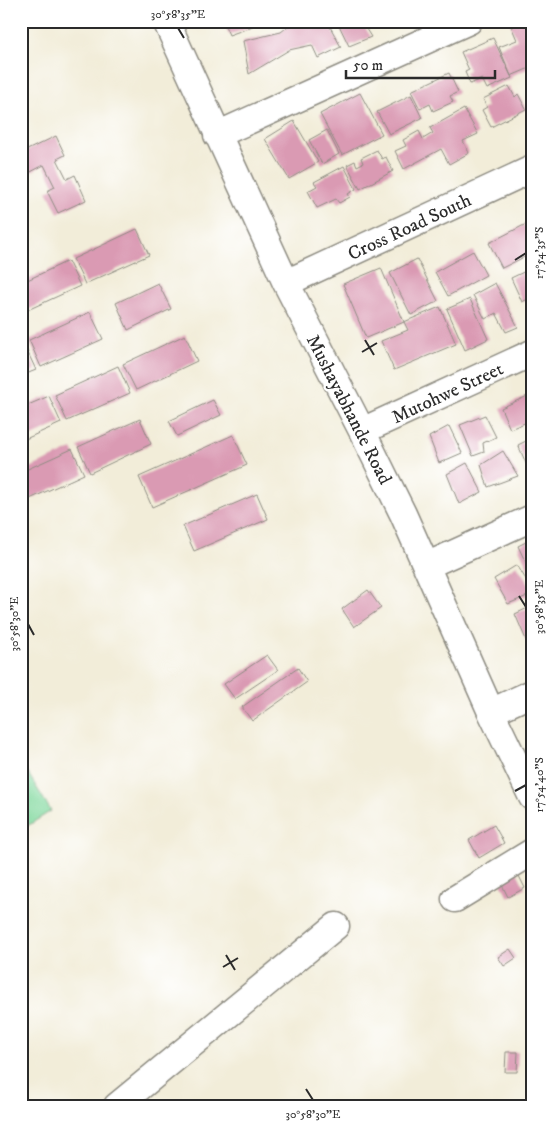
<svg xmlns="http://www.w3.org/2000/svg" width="553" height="1127" font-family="'IM FELL DW Pica',serif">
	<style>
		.green { fill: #80d89d; stroke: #568264 }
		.building { fill: #da9ab3 }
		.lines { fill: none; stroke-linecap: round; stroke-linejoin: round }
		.minor-casing { stroke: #8e8c82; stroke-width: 29 }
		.minor { stroke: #fff; stroke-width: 26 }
		.ticks { fill: none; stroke: #2b2b2b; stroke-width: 2 }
		.labels { text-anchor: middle; stroke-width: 4.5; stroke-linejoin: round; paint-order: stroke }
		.street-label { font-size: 19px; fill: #2b2b2b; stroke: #fff }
		.neatline { fill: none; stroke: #2b2b2b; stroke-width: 2 }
		.ticks-label { font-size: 12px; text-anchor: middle; fill: #2b2b2b }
	</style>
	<rect width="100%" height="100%" fill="#fff"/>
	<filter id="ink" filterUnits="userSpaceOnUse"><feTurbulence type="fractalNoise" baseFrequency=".02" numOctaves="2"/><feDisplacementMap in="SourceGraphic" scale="10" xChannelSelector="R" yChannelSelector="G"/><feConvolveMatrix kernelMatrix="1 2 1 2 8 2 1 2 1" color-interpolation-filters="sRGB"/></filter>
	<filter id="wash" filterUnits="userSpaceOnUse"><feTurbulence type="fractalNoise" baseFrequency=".0096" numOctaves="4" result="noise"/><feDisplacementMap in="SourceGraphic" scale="20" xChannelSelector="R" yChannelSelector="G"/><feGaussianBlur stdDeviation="1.12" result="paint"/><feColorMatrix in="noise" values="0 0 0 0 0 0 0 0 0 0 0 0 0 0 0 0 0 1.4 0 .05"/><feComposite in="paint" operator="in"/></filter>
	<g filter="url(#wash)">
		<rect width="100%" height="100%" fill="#f2edd9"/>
		<path class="green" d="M21,762l30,49 -30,19z"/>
		<g id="blocks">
			<path class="building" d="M223,21h39l-16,8 -17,6z
				M295,21h32l14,26 -23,11 -6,-13 -23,5 -40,24 -6,-33 38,-9z
				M337,21h24l10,16 -22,9z
				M509,21h23v46l-21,9 -12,-29 18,-7z
				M493,38l19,40 -25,11 -5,-10 -12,5 -5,-12 4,-2 -8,-18z
				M449,73l9,19 -8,4 3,6 -20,9 -3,-7 -10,5 -9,-18z
				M509,86l6,11 3,-3 8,15 -35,18 -9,-17 5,-3 -4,-8z
				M360,93l22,41 -40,21 -22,-41z
				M411,95l11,23 -33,16 -12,-22z
				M464,109l14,25 -15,7 6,12 -20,11 -8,-15 -37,20 -9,-18 11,-5 -3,-6 16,-9 4,8 10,-6 -3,-5z
				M294,121l24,41 -29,17 -24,-40z
				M327,130l12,24 -17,10 -13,-24z
				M56,136l9,19 -8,4 10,20 8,-4 11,25 -28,13 -11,-22 8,-4 -11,-22 -23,12v-24z
				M377,150l5,9 4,-2 7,14 -33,18 -13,-24 8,-4 2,5 6,-3 -2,-5z
				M344,166l12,23 -8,5 2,3 -11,6 -3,-4 -19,9 -9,-17 9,-5 -3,-4z
				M530,222l2,4v27l-30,15 -13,-25z
				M137,229l12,26 -64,29 -12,-25z
				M473,251l13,24 -38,21 -13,-24z
				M417,259l21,42 -27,14 -21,-42z
				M68,261l12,25 -59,27v-30z
				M381,268l23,54 36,-15 16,37 -62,26 -13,-29 27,-11 -4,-8 -38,16 -23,-54z
				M532,268v29l-10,5 -11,-24z
				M158,283l13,26 -43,21 -12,-27z
				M495,283l23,44 -12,5 -10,-19 -11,6 -12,-24z
				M470,299l18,40 -23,11 -18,-41z
				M90,312l13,27 -62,28 -12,-27z
				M185,335l12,26 -61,29 -13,-26z
				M23,342l13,28 -15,6v-33z
				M118,366l12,27 -63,28 -12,-26z
				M532,394v26l-22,9 -9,-21z
				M49,396l12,27 -40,18v-33z
				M213,400l8,15 -44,21 -8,-15z
				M485,415l11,22 -13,6 1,9 -11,4 -13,-31z
				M140,419l11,25 -61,29 -12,-26z
				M449,426l13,27 -23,10 -10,-26z
				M233,435l14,30 -95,42 -13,-30z
				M532,438v31l-3,1 -11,-25z
				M72,449l12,25 -63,29v-31z
				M503,451l15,25 -30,11 -7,-22z
				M467,463l15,29 -23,12 -12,-30z
				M257,494l11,25 -74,32 -11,-25z
				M532,539v37l-14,-30z
				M517,565l15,24v5l-24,10 -14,-25z
				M368,590l13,18 -27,19 -12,-18z
				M532,606v34l-5,2 -12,-28z
				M267,655l11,15 -43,29 -11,-15z
				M298,668l9,14 -55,39 -10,-14z
				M494,825l10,18 -25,15 -10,-18z
				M515,868l10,20 -17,9 -10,-20z
				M510,949l6,9 -12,8 -6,-9z
				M506,1052h12l-1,20h-12z"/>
		</g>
	</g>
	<g filter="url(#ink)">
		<use href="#blocks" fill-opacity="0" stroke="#8e8c82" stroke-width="1"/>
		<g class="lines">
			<defs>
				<path id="minor" d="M166,21l120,262 76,148 41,83 88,198 41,85
					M217,135l252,-114
					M286,283l246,-114
					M362,431l170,-78
					M426,566l106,-48
					M491,712l41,-19
					M455,899l77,-47
					M117,1106l219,-180"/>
			</defs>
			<use href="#minor" class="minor-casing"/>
			<use href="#minor" class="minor"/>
		</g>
	</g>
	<path class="ticks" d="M178,28l6,10M515,260l11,-7M365,340l9,15M362,352l15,-9M519,596l7,11M28,624l6,11M515,791l11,-6M226,955l9,15M223,967l15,-9M306,1089l7,11"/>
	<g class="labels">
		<g class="street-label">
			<text transform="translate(409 226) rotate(-25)" y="7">Cross Road South</text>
			<text transform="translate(447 392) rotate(-25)" y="7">Mutohwe Street</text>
			<text transform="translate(350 409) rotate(63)" y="7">Mushayabhande Road</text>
		</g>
	</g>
	<rect width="553" height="1127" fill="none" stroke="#fff" stroke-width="55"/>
	<path d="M346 70v8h149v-8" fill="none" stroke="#2b2b2b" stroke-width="2.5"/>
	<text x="353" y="70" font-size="15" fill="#2b2b2b" stroke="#ffffff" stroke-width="4" paint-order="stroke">50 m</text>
	<rect x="28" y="28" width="498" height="1072" class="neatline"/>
	<g class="ticks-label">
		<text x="178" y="18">30°58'35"E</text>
		<text transform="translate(539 253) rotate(-90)" y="4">17°54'35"S</text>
		<text transform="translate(539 607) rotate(-90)" y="4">30°58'35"E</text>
		<text transform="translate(14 624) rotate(-90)" y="4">30°58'30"E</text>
		<text transform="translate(539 785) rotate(-90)" y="4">17°54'40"S</text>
		<text x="313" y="1118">30°58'30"E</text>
	</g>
</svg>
